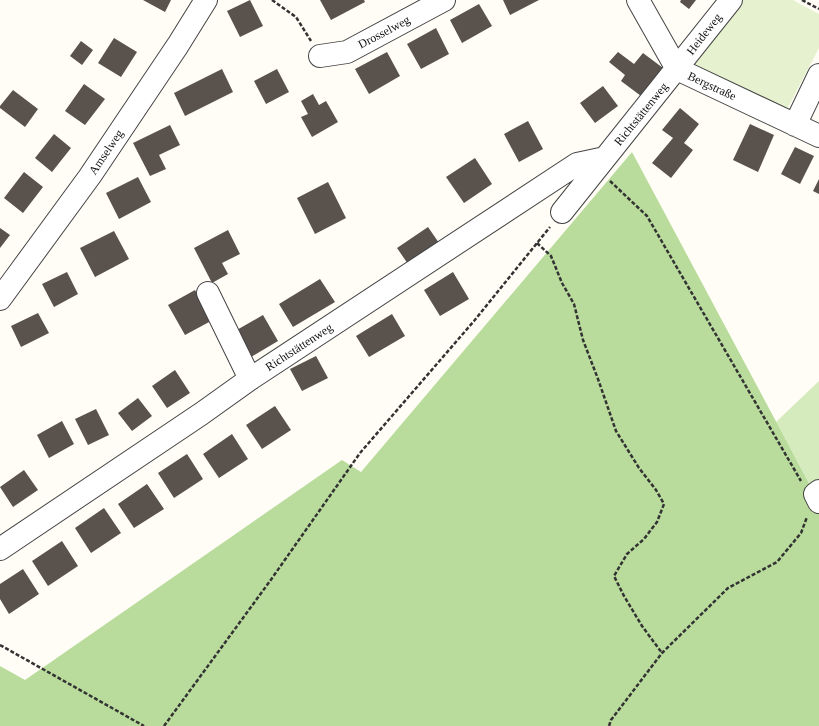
<svg xmlns="http://www.w3.org/2000/svg" width="819" height="726" font-family="Georgia,serif">
	<style>
		.green { fill: #d5ebbd }
		.forest { fill: #b9dc9c }
		.pitch { fill: #e6f2cf }
		.building { fill: #5a524d }
		.lines { fill: none; stroke-linecap: round; stroke-linejoin: round }
		.minor-casing { stroke: #444; stroke-width: 24 }
		.path { stroke: #333; stroke-width: 2.5; stroke-dasharray: 4 2; stroke-linecap: butt }
		.minor { stroke: #fff; stroke-width: 22 }
		.labels { text-anchor: middle; stroke-width: 4; stroke-linejoin: round; paint-order: stroke }
		.street-label { font-size: 12px; fill: #111; stroke: #fff }
	</style>
	<rect width="100%" height="100%" fill="#fffdf5"/>
	<path class="green" d="M819,381v109l-4,4 -39,-72z"/>
	<path class="forest" d="M632,152l187,350v224h-819v-60l25,14 317,-220 19,12z"/>
	<path class="pitch" d="M739,0h54l26,14v34l-35,67 -97,-48z"/>
	<path class="building" d="M143,0h28l-6,12z
		M250,0l13,26 -23,11 -13,-26z
		M320,0h44l1,2 -34,18z
		M503,0h36l-29,15z
		M681,0h15l-7,9 -9,-7z
		M479,4l13,22 -30,17 -12,-23z
		M436,28l13,26 -28,15 -14,-25z
		M114,38l23,14 -16,25 -23,-14z
		M81,41l12,9 -11,15 -12,-9z
		M387,52l13,24 -31,18 -14,-25z
		M618,52l16,12 9,-11 20,15 -22,28 -20,-15 4,-6 -16,-13z
		M222,69l11,23 -48,24 -11,-23z
		M277,69l12,23 -23,12 -12,-23z
		M84,84l21,15 -20,26 -20,-14z
		M603,86l15,20 -23,17 -15,-20z
		M13,90l25,19 -13,18 -25,-19v-2z
		M313,94l6,11 7,-4 12,21 -26,15 -11,-20 7,-3 -7,-13z
		M680,108l19,16 -15,19 9,7 -22,28 -19,-15 21,-25 -11,-8z
		M528,121l15,28 -24,13 -15,-28z
		M750,124l24,11 -16,37 -25,-12z
		M170,125l10,20 -21,10 7,14 -16,7 -17,-33z
		M54,134l17,14 -19,24 -17,-14z
		M795,147l19,9 -14,28 -19,-10z
		M475,158l17,26 -28,19 -18,-26z
		M24,172l19,15 -20,26 -19,-15z
		M138,177l13,25 -32,17 -13,-26z
		M819,179v15l-6,-3z
		M328,182l18,36 -31,16 -18,-36z
		M428,227l11,16 -31,21 -11,-16z
		M0,228l10,7 -10,13z
		M228,230l12,24 -18,9 6,11 -16,9 -18,-35z
		M114,231l15,28 -34,18 -15,-29z
		M67,272l11,22 -24,13 -12,-23z
		M453,272l16,27 -29,17 -16,-26z
		M320,279l15,23 -42,25 -14,-23z
		M195,290l16,31 -26,14 -17,-30z
		M38,313l11,20 -28,14 -10,-21z
		M392,314l13,22 -36,21 -13,-21z
		M263,315l15,26 -27,16 -16,-26z
		M316,356l12,22 -26,13 -12,-22z
		M175,370l15,23 -23,15 -15,-22z
		M138,398l14,18 -20,15 -14,-18z
		M275,406l16,24 -29,19 -16,-24z
		M96,409l13,26 -21,10 -13,-26z
		M62,421l12,23 -25,14 -12,-23z
		M232,434l16,25 -29,19 -16,-24z
		M187,454l16,25 -29,19 -16,-25z
		M24,470l14,20 -25,17 -13,-20z
		M147,484l17,25 -30,19 -16,-24z
		M104,508l17,25 -30,20 -16,-25z
		M62,541l16,25 -30,20 -16,-25z
		M23,569l16,25 -30,20 -9,-15v-15z"/>
	<g class="lines">
		<defs>
			<path id="minor" d="M638,0l39,69 142,67
				M320,56l27,-4 97,-52
				M795,125l24,-50
				M562,212l169,-212
				M208,293l42,86
				M0,299l90,-123 88,-131 28,-45
				M819,491l-4,3 4,8
				M0,549l201,-135 49,-35 327,-215 28,-6"/>
		</defs>
		<use href="#minor" class="minor-casing"/>
		<path class="path" d="M272,0l24,17 15,24
			M802,0l17,9
			M610,181l37,35 154,265
			M537,243l14,13 11,27 12,21 9,36 15,39 18,52 23,37 17,22 8,14 -7,18 -13,17 -17,15 -13,22 10,20 18,30 20,27
			M0,645l144,81
			M164,726l106,-145 90,-128 114,-132 76,-94
			M609,726l2,-6 51,-67 66,-65 49,-26 24,-29 6,-16"/>
		<use href="#minor" class="minor"/>
	</g>
	<g class="labels">
		<g class="street-label">
			<text transform="translate(384 32) rotate(-28)" y="4">Drosselweg</text>
			<text transform="translate(704 34) rotate(-52)" y="4">Heideweg</text>
			<text transform="translate(712 86) rotate(25)" y="4">Bergstraße</text>
			<text transform="translate(641 114) rotate(-51)" y="4">Richtstättenweg</text>
			<text transform="translate(106 152) rotate(-56)" y="4">Amselweg</text>
			<text transform="translate(299 347) rotate(-33)" y="4">Richtstättenweg</text>
		</g>
	</g>
</svg>
